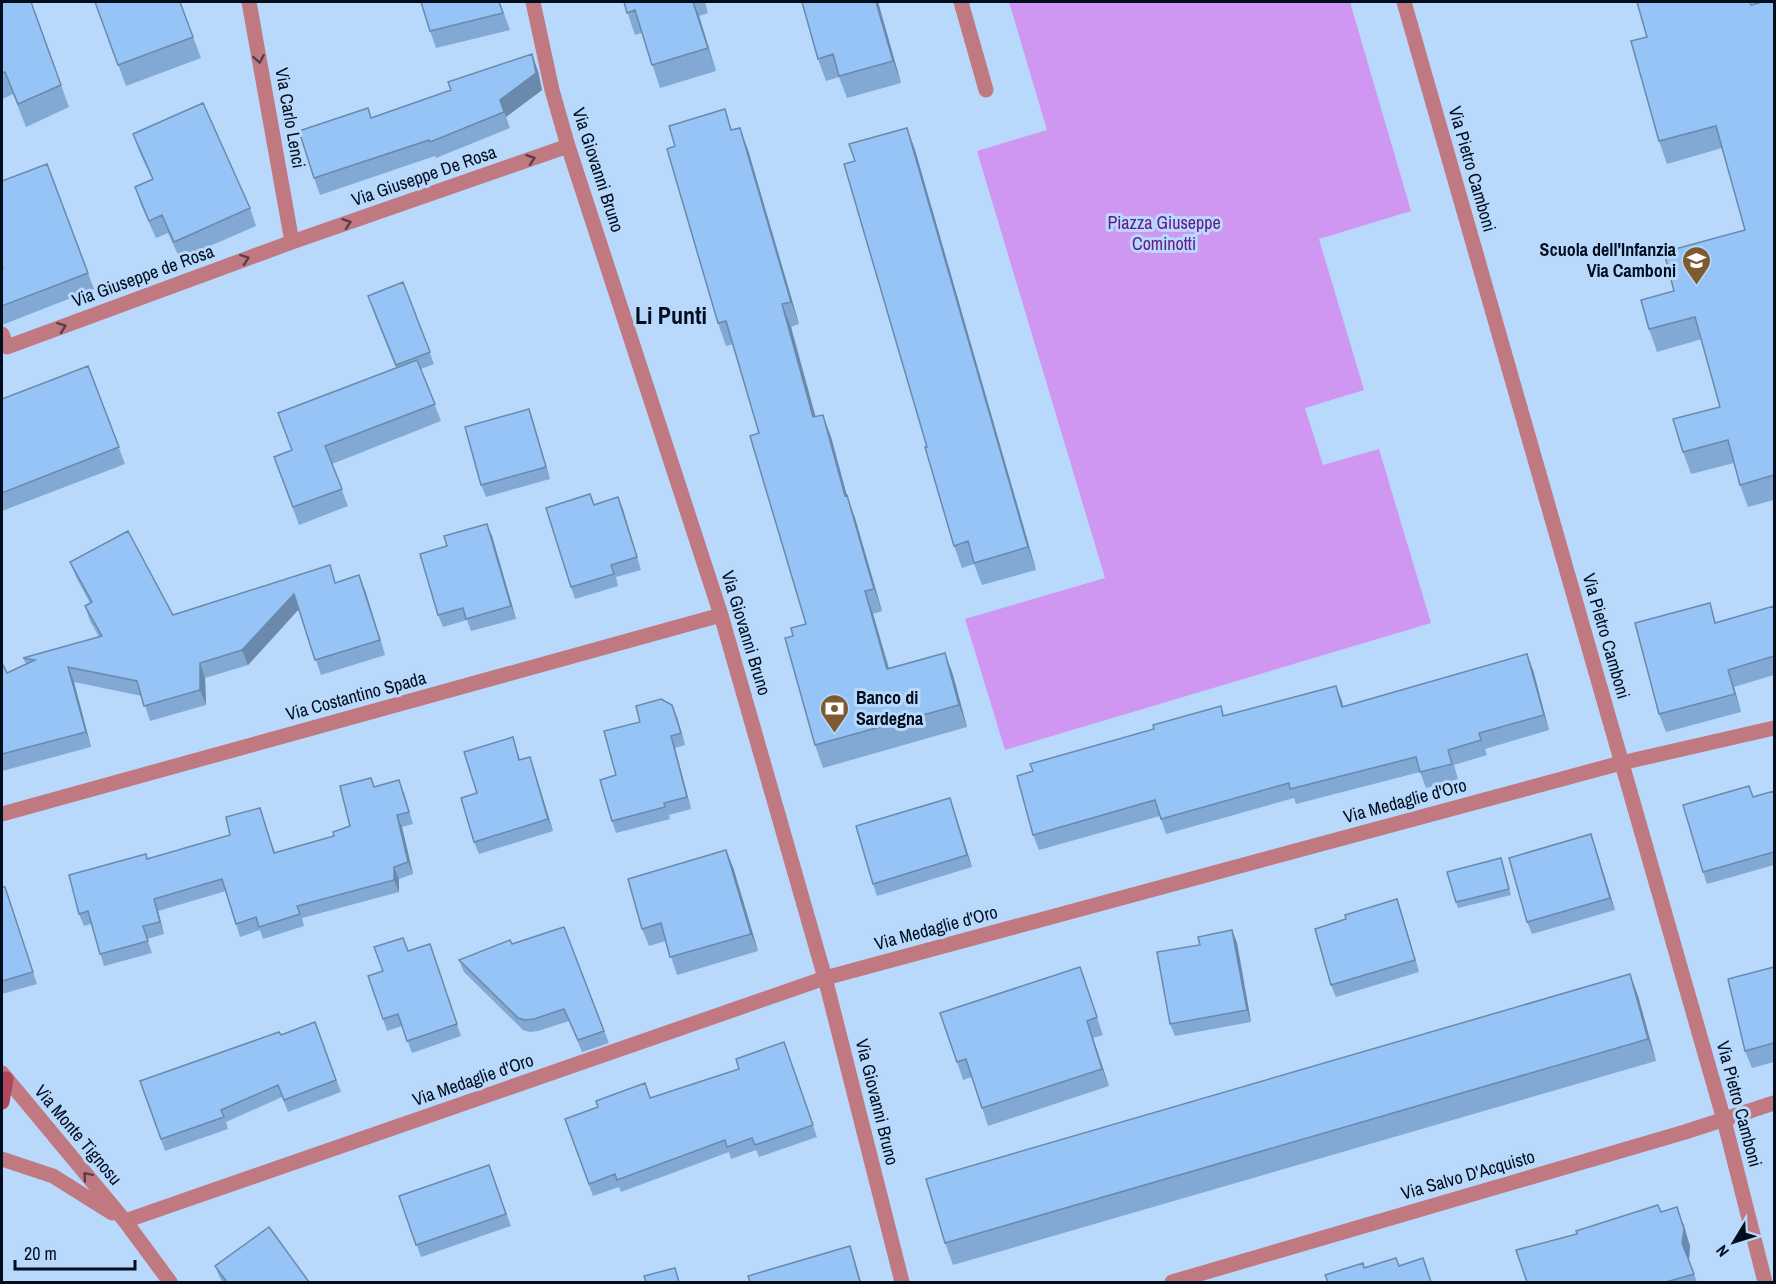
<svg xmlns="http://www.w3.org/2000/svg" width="1776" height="1284" font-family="'Archivo Narrow',sans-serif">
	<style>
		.green { fill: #d097f2 }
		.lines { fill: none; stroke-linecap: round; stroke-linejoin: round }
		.minor { stroke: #c17981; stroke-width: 15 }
		.tertiary { stroke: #c17981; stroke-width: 15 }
		.secondary { stroke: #b1475a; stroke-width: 15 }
		.wall { fill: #82a9d4 }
		.shaded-wall { fill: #6a89ac }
		.building { fill: #97c4f6; stroke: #6a89ac; stroke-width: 1.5 }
		.oneway { stroke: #583e4a }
		.labels { text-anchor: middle; stroke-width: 6; stroke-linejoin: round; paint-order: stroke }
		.street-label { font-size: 18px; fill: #020e1d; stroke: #b8d8fc }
		.park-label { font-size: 18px; fill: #661988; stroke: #b8d8fc }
		.poi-label { font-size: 18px; font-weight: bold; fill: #020e1d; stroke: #b8d8fc; text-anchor: end }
		.district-label { font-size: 24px; font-weight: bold; fill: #020e1d; stroke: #b8d8fc }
	</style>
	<rect width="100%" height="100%" fill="#b8d8fc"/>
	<path class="green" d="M1009,2h341l61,209 -92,28 45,151 -59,18 18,57 56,-16 52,174 -426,127 -40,-131 140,-41 -128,-427 70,-21z"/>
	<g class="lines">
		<path class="minor" d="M249,2l43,240
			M533,2l19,88 16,56 153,469 104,363 77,304
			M961,2l25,88
			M2,334l5,13 285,-105 276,-96
			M2,814l719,-199
			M125,1221l700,-243 796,-215 153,-35
			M1172,1282l513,-150 89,-29"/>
		<path class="tertiary" d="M1404,2l320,1118 41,162
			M2,1073l123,148 45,61
			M2,1159l51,17 59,37"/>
		<path class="secondary" d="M2,1102l4,-23"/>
	</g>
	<path class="wall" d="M2,2h29l38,105 -43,20 -13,-33 -11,5z
		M95,2h85l21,56 -75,28z
		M500,2l10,28 -74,18 -6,-17z
		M624,2h81l3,11 -9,3 17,55 -56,17 -18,-55 -7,2z
		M878,2l23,81 -54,15 -8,-21 -13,4 -8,-22z
		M1774,3v497l-26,7 -8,-22 -6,-22 -43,11 -8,-22 37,-45 -18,-68 -45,13 -8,-23 25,-38 71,-61 -23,-82 -55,16 -8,-23 -12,-104 105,-33z
		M538,71l4,19 -36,27 4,11 -74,30 -1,-2 -115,39 -6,-17 57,-60z
		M907,128l8,22 121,420 -54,15 -8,-21 -12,4 -8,-22 -99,-385z
		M732,130l16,20 51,174 -8,3 24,90 16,20 16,59 8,22 27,93 -9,3 16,54 56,-15 8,22 14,52 -144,41 -8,-23 -22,-109 13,-12 -47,-191 -26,-89 -7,2 -8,-23z
		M133,134l117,74 6,18 -76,33 -12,-26 -12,5 -15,-33 -6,-18 17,-8 -13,-28z
		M47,164l47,125 -92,36v-57h1z
		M403,282l31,82 -13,5 20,52 -109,43 16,42 -49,19 -25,-68 18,-7 104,-82 -24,-60z
		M88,366l37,98 -123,47v-112z
		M533,421l17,58 -64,18 -5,-12z
		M618,497l23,73 -25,7 2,9 -43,13 -4,-12 23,-83z
		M492,536l24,83 -45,12 -4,-11 -24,7 -5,-12z
		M70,562l103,53 163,-33 29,8 20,65 -64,20 -22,-66 -51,56 -43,13 1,27 -56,16 -8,-25 -68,-14 17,65 -89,24v-108l5,10 19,-9 -3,-6 76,-21 -9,-16 -5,-15 5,-3 -14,-26z
		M1774,606v69l-40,12 7,25 -75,20 -7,-18 58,-92z
		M1533,670l16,60 -64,19 2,6 -33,10 4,14 -32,9 -6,-16 -124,32 -2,-6 -128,36 -6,-18 -121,34 -6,-15v-64l188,-65 3,10 112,-30 7,21z
		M677,717l8,28 -10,3 16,61 -22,6 1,4 -54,14 -4,-12 4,-46z
		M513,737l7,23 10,-3 23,74 -74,23 -5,-12 3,-49z
		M374,787l30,5 9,32 -11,3 11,47 -14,5v13l-97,26 2,8 -41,13 -3,-9 -20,7 -14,-46 -68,20 6,23 -17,5 5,14 -48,13 -13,-42 -7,2 -5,-12 69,-55 82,-24 30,-27 15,45 59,-17 16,-10z
		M1774,791v74l-67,19 -4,-12 50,-75z
		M950,798l22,69 -95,29 -4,-12z
		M1591,834l24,76 -83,24 -5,-12z
		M1501,858l10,37 -53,13 -2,-6z
		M733,867l25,84 -81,24 -11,-34 -17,5 -7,-17z
		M2,887l7,12 28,85 -35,10z
		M1401,911l18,61 -83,25 -5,-12z
		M564,927l45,116 -27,9 -13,-31 -31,10 -8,1 -7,-2 -59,-58 -5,-12 53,-16z
		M1232,930l5,13 14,79 -76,14 -5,-12 30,-79z
		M430,944l31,92 -49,17 -10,-27 -15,5 -4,-12v-48l25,-20z
		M1080,967l23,68 -10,3 16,48 -121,40 -16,-49 -9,3 -6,-18z
		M1774,967v95l-22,6 -7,-17z
		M1630,974l8,22 18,65 -703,204 -8,-22z
		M315,1022l26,70 -53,20 -6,-15 -56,25 2,7 -63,22 -25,-70 141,-46z
		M784,1042l33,95 -58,20 -3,-7 -25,9 -2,-7 -108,40 -2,-5 -26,9 -28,-77 85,-21 89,-29z
		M489,1165l22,61 -90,31 -22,-61z
		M1661,1212l23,12 6,22 -1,14 8,22h-170z
		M215,1266l94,16h-86l-3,-4z"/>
	<path class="shaded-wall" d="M693,2l6,14 17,55 -8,-23z
		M876,2h2l23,81 -8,-22z
		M532,54l6,17 4,19 -36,27 4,11 -10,-28z
		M740,128l8,22 51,174 -8,-22z
		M907,128l8,22 121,420 -8,-23z
		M782,304l9,23 31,113 -9,-23z
		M529,409l4,12 17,58 -4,-12z
		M823,415l8,22 16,59 8,22 27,93 -8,-22 -29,-93z
		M618,497l5,12 18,61 -4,-13z
		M487,524l5,12 24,83 -5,-13z
		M359,575l6,15 20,65 -5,-15z
		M865,591l8,23 22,77 -8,-22z
		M294,594l5,15 -51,56 -6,-15z
		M945,653l8,22 14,52 -8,-22z
		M1527,654l6,16 16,60 -5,-15z
		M200,663l5,15 1,27 -6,-15z
		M68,667l6,15 17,65 -5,-15z
		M1728,670l6,17 7,25 -6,-18z
		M1336,686l6,15 5,22 -5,-16z
		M672,705l5,12 8,28 -4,-12z
		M671,736l4,12 16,61 -4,-12z
		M530,757l4,12 19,62 -5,-12z
		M950,798l4,12 18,57 -5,-12z
		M397,815l5,12 11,47 -5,-12z
		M1591,834l4,12 20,64 -5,-12z
		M726,850l7,17 25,84 -7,-17z
		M394,867l5,12v13l-5,-12z
		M154,899l4,12 6,23 -4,-12z
		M1397,899l4,12 18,61 -4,-12z
		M1232,930l5,13 14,79 -4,-12z
		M1630,974l8,22 18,65 -8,-22z
		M1087,1021l6,17 16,48 -7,-17z
		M1677,1207l13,39 -1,14 -7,-17z
		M850,1246l4,12 7,24h-1z"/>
	<path class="building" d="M2,2h29l30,83 -43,19 -13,-32 -3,1z
		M95,2h85l13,35 -75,28z
		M421,2h78l4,11 -73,18z
		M624,2h69l15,46 -56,17 -17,-55 -8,3z
		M802,2h74l17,59 -54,15 -6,-22 -15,5z
		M1637,2h113l1,3 11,-3h12v473l-34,10 -12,-45 -45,12 -10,-33 47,-12 -25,-90 -46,12 -8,-29 33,-9 -10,-39 81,-22 -29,-104 -57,15 -28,-100 16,-4z
		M532,54l4,19 -36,27 4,12 -74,30 -1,-2 -115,38 -15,-47 69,-23 3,10 80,-28 -3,-8z
		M203,103l47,105 -76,34 -12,-27 -13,6 -14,-34 18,-8 -20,-45z
		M725,109l6,21 9,-2 51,174 -9,2 31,113 10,-2 22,81 2,-1 16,56 11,38 -9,2 22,78 58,-16 14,52 -144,40 -30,-107 8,-2 -2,-8 15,-4 -56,-188 9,-3 -33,-112 -8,2 -51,-174 8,-3 -6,-20z
		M907,128l121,419 -54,16 -6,-22 -14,5 -29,-99h2l-83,-283 11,-3 -6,-17z
		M47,164l41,109 -86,33v-38h1l-1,-3v-84z
		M403,282l27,70 -34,13 -28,-69z
		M417,360l18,44 -110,42 17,43 -49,18 -19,-50 18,-7 -14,-37z
		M88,366l31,81 -117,46v-94z
		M529,409l17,58 -65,18 -16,-58z
		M590,494l4,11 24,-8 19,60 -26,8 3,9 -43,13 -25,-79z
		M487,524l24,82 -45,13 -3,-11 -25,7 -18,-61 27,-8 -3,-10z
		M128,531l45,84 157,-50 5,18 24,-8 21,65 -65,20 -21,-66 -52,56 -42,13v27l-56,16 -7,-25 -69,-14 18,65 -84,22v-91l5,10 28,-13 -12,-2 79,-22 -17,-30 7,-4 -22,-40z
		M1710,603l5,20 59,-17v50l-46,14 7,24 -76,20 -24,-91z
		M1527,654l17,61 -65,18 2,7 -33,10 4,14 -32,8 -4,-15 -126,32 -1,-6 -128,36 -6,-19 -122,35 -16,-59 16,-5 -3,-7 124,-35 -1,-4 68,-19 2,10 113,-30 6,21z
		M661,699l11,6 9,28 -10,3 16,61 -23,6 1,4 -53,14 -12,-41 16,-5 -12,-44 36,-9 -4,-16z
		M513,737l6,23 11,-3 18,62 -74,23 -13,-44 16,-5 -13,-41z
		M371,778l3,9 25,-7 10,32 -12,3 11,47 -14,5v13l-97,26 3,8 -41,13 -3,-10 -20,7 -14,-45 -68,20 6,23 -17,4 5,15 -48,13 -12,-43 -9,3 -10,-39 77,-21 1,5 83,-24 -4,-18 34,-9 14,45 60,-17 -1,-4 17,-6 -10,-40z
		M1749,786l4,11 21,-6v61l-71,20 -20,-67z
		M950,798l17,57 -94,29 -17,-58z
		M1591,834l19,64 -83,24 -18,-64z
		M726,850l25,84 -81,23 -9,-34 -19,6 -14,-50z
		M1501,858l8,31 -53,13 -9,-30z
		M2,887h3l28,85 -31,9z
		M1397,899l18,61 -84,25 -16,-56 31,-10 -1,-4z
		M564,927l40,104 -26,9 -14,-31 -30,10 -9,1 -7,-2 -59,-58 51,-20 2,4z
		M1232,930l15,80 -77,14 -13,-72 43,-7 -2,-8z
		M403,938l5,13 22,-7 27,80 -50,17 -9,-27 -15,5 -15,-43 15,-5 -9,-24z
		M1080,967l17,50 -10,4 15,48 -120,39 -16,-49 -9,3 -17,-49z
		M1774,967v76l-29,8 -17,-72z
		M1630,974l18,65 -703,204 -19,-64z
		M315,1022l21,58 -52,20 -6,-15 -57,25 3,7 -63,22 -21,-58 139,-49 2,3z
		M784,1042l29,83 -58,20 -3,-7 -25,9 -2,-7 -108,40 -2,-6 -26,10 -24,-65 33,-12 -2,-6 49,-18 5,15 89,-29 -3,-10z
		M489,1165l17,49 -90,31 -17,-49z
		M1658,1205l3,7 16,-5 7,22 -2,14 12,31 -28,8h-139l-11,-32 61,-16 -1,-3z
		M269,1227l40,55h-82l-12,-16z
		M850,1246l10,36h-110l-2,-6z
		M1396,1258l3,8 24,-8 8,24h-103l-3,-7 38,-12 1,5z
		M675,1268l4,14h-33l-2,-6z"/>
	<defs><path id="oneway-chevron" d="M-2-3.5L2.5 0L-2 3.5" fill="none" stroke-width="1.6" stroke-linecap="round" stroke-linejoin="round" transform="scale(1.5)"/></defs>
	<g class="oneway">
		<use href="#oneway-chevron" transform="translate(259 59) rotate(80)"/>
		<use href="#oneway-chevron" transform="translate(531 159) rotate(-19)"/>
		<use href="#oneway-chevron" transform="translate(347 223) rotate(-19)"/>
		<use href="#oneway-chevron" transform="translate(245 259) rotate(-20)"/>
		<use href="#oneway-chevron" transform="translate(62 327) rotate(-20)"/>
		<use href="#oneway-chevron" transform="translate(87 1176) rotate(-130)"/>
	</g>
	<defs>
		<symbol id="school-pin" viewBox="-11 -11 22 30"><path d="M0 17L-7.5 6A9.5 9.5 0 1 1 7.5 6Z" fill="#7c5b31" stroke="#b8d8fc"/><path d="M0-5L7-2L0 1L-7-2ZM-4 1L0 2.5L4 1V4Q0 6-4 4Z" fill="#fff"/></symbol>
		<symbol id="bank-pin" viewBox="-11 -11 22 30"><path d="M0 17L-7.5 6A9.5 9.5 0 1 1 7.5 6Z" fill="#7c5b31" stroke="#b8d8fc"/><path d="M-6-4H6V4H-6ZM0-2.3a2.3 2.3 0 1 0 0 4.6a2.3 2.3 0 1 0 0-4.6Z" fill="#fff"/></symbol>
	</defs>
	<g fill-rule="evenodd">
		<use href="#school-pin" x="1680" y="244" width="33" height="45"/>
		<use href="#bank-pin" x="818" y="692" width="33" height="45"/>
	</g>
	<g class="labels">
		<g class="street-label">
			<text transform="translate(290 118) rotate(80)" y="6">Via Carlo Lenci</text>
			<text transform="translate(1472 169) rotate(74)" y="6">Via Pietro Camboni</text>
			<text transform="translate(598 170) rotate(72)" y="6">Via Giovanni Bruno</text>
			<text transform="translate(424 176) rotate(-19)" y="6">Via Giuseppe De Rosa</text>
			<text transform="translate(143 276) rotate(-20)" y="6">Via Giuseppe de Rosa</text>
			<text transform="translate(746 633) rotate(73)" y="6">Via Giovanni Bruno</text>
			<text transform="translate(1606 636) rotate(74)" y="6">Via Pietro Camboni</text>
			<text transform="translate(356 696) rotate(-15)" y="6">Via Costantino Spada</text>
			<text transform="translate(1405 801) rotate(-15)" y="6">Via Medaglie d'Oro</text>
			<text transform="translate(936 928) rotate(-15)" y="6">Via Medaglie d'Oro</text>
			<text transform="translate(473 1080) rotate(-19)" y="6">Via Medaglie d'Oro</text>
			<text transform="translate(877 1102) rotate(76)" y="6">Via Giovanni Bruno</text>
			<text transform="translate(1739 1104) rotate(75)" y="6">Via Pietro Camboni</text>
			<text transform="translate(78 1135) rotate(50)" y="6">Via Monte Tignosu</text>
			<text transform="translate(1468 1175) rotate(-16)" y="6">Via Salvo D'Acquisto</text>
		</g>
		<g class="park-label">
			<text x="1164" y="229">Piazza Giuseppe<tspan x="1164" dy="21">Cominotti</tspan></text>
		</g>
		<g class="poi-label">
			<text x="1676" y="256">Scuola dell'Infanzia<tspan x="1676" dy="21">Via Camboni</tspan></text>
			<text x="856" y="704" text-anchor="start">Banco di<tspan x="856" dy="21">Sardegna</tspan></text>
		</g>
		<g class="district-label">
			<text x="671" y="324">Li Punti</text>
		</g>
	</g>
	<rect width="1776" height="1284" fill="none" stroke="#020e1d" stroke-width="6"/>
	<g transform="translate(1734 1242) rotate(232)" stroke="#b8d8fc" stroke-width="4.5" paint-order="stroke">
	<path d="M0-4.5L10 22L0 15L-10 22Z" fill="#020e1d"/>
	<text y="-9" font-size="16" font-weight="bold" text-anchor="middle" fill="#020e1d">N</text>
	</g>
	<path d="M15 1260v9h120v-9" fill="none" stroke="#020e1d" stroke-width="3"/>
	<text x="24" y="1260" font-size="18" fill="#020e1d" stroke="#b8d8fc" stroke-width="4.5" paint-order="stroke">20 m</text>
</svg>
